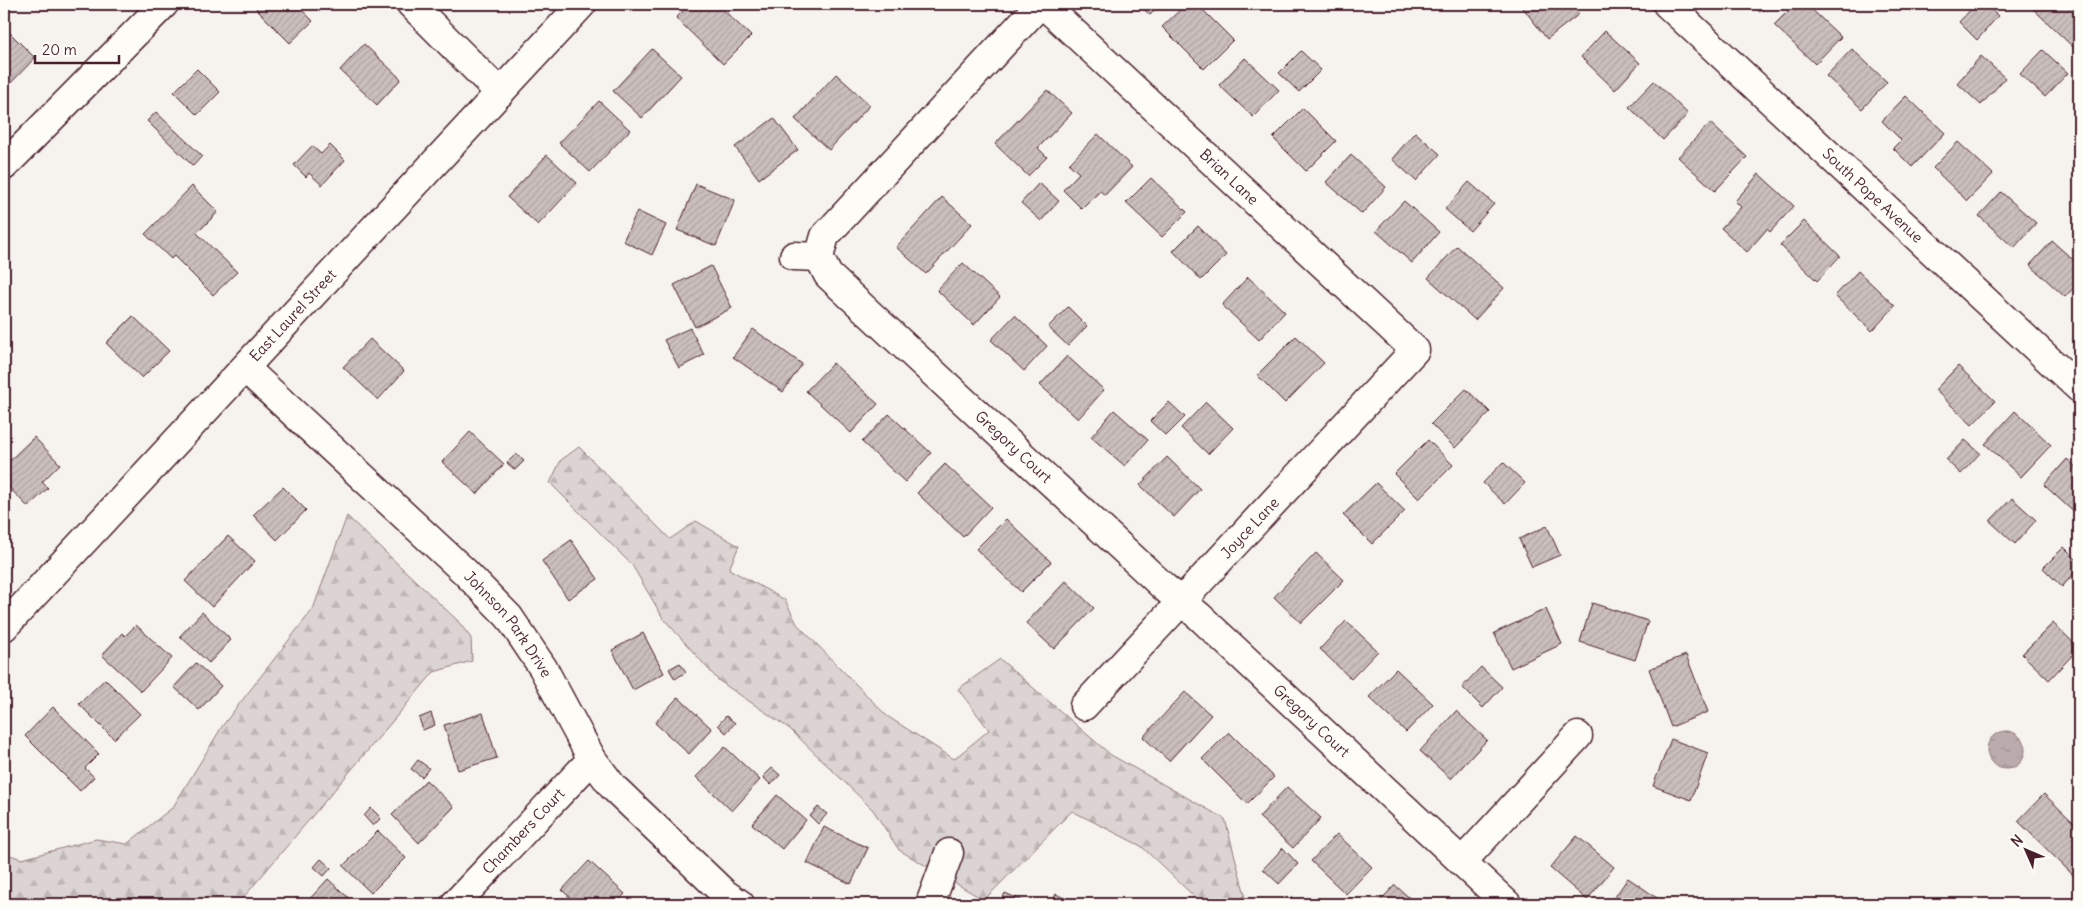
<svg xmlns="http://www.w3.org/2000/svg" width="2083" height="908" font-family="Delius,sans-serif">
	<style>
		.forest { fill: url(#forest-firs); stroke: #937a7e }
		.water { fill: url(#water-ripples); stroke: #8e7378 }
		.building { fill: url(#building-hatch); stroke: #4a1f2b }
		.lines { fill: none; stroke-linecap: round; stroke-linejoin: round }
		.minor-casing { stroke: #4a1f2b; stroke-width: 31 }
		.minor { stroke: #fdfcf7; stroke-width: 28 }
		.labels { text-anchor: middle; stroke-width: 4; stroke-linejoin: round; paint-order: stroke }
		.street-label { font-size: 15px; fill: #4a1f2b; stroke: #fdfcf7 }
	</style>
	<defs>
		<pattern id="forest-firs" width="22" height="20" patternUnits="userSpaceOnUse" patternTransform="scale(1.25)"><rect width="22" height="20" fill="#dcd4d2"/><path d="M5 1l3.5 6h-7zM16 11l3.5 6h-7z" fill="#beb6b4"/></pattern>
		<pattern id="water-ripples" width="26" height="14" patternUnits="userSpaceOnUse" patternTransform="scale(1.25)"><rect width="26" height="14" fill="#bbabac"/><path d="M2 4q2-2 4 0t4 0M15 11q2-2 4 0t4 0" fill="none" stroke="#9a8b8c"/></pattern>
		<pattern id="building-hatch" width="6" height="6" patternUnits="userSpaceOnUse" patternTransform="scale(1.25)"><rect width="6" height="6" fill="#cbbfbe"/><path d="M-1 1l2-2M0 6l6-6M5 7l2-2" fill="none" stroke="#b0a4a3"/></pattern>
	</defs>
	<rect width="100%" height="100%" fill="#f6f3ef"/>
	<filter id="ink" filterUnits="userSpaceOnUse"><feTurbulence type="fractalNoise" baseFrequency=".02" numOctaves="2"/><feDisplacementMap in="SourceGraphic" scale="10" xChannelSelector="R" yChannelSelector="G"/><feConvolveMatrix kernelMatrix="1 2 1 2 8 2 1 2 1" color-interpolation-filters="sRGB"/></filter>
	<g filter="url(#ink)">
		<path class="forest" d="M579,447l91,92 26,-18 43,25 -10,23 56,31 12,24 90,92 67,43 35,-29 -31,-41 42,-30 111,96 114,64 20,76 -9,9h-34l-61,-58 -69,-35 -88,89 -85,-50 -26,-40 -83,-81 -72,-49 -55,-62 -31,-53 -82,-82 11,-23z
			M347,516l110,104 14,18 1,23 -38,11 -196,232h-234v-51l18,6 74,-20 31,5 46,-37 50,-82 90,-116z"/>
		<path class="water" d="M1987 750a19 19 0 1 1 38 0a19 19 0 1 1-38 0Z"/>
		<path class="building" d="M261,4h45l-5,5 12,12 -23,22 -34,-34z
			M690,4h5l4,3 3,-3h15l34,32 -28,28 -47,-46z
			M1138,4h23l-11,11z
			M1186,4h11l36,36 -29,29 -42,-42z
			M1520,4h50l9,10 -32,25z
			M1751,4h17l-8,8z
			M1795,4h11l35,33 -26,27 -41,-39z
			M1976,4h9l13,12 -21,24 -18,-18z
			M2028,4h49l2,2v36l-5,6z
			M4,27l31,31 -31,32z
			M1605,31l35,32 -25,27 -34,-33z
			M364,44l37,35 -24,26 -37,-35z
			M652,49l29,27 -39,42 -29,-27z
			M1852,49l35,33 -25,27 -36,-33z
			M2043,50l25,23 -23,24 -25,-23z
			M1301,51l20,19 -22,22 -20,-19z
			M1981,56l24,22 -24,27 -24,-22z
			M1245,58l34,32 -26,27 -34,-32z
			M197,69l23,23 -23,23 -23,-23z
			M836,74l34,31 -41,45 -34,-31z
			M1654,81l34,33 -25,26 -34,-33z
			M1047,90l25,23 -34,35 9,9 -19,19 -33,-32z
			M1906,96l39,37 -33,34 -19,-19 8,-8 -19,-19z
			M599,101l31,29 -40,42 -31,-29z
			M1303,108l33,33 -30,30 -33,-33z
			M156,112l46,44 -9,10 -46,-45z
			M774,118l24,32 -39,29 -24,-32z
			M1710,123l37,34 -32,34 -37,-34z
			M1415,132l25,22 -24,27 -24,-22z
			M1098,134l34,33 -27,28 -5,-4 -18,18 -19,-19 16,-17 -10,-9z
			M1958,142l35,32 -26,27 -34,-33z
			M330,145l15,15 -23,25 -13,-12 -3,4 -12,-12 18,-19 9,8z
			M547,155l30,28 -39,42 -31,-28z
			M1351,155l35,32 -24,27 -36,-32z
			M1759,174l35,32 -24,26 -3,-3 -20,23 -26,-24 20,-21 -6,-6z
			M1151,178l36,34 -25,25 -36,-34z
			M1469,182l25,22 -24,27 -25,-22z
			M1039,183l20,18 -18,20 -20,-18z
			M696,184l39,16 -19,46 -39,-16z
			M192,186l26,26 -21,21 40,39 -24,23 -39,-39 -3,3 -26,-25z
			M2001,192l35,31 -22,25 -35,-32z
			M942,197l30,27 -46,50 -30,-27z
			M1404,201l35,31 -27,31 -36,-32z
			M637,211l29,14 -14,30 -29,-14z
			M1804,221l36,35 -23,25 -37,-36z
			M1198,226l28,29 -25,25 -28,-29z
			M2052,241l27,24v17l-14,15 -35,-32z
			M1457,246l47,42 -29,32 -47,-42z
			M963,263l37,34 -26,28 -37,-35z
			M711,266l21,42 -37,19 -21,-42z
			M1858,271l37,35 -23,25 -37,-35z
			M1248,277l37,35 -26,28 -37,-35z
			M1068,307l19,19 -19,20 -20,-19z
			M1015,315l32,31 -23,25 -33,-31z
			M133,316l36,35 -27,27 -36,-35z
			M690,328l14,27 -25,13 -15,-28z
			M753,329l49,35 -19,28 -50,-35z
			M1296,336l28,27 -39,40 -28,-28z
			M370,339l34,32 -26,29 -35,-33z
			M1067,356l37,34 -26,29 -38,-34z
			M833,363l45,41 -27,29 -45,-42z
			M1958,366l37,35 -23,24 -37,-35z
			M1466,389l24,23 -35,36 -24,-24z
			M1169,402l16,15 -19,19 -16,-15z
			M1206,402l27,26 -25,26 -27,-26z
			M1114,410l34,30 -23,26 -34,-29z
			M2015,411l36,34 -30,32 -36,-33z
			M889,414l42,39 -26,29 -43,-40z
			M470,432l34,32 -27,30 -35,-32z
			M34,437l26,27 -18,18 6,6 -20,19 -24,-25v-16z
			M1428,440l25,25 -34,34 -25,-25z
			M1965,440l15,13 -19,21 -15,-14z
			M516,454l8,7 -9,9 -8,-7z
			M1167,457l33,32 -26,28 -34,-32z
			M2067,459l12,11 -1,46 -34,-31z
			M1503,462l22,21 -20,21 -22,-21z
			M945,464l46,43 -28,30 -46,-44z
			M1376,483l29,28 -33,33 -29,-29z
			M283,487l23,23 -29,30 -24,-25z
			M2012,498l24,22 -21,24 -25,-23z
			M1006,519l45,43 -30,30 -45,-43z
			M1547,526l13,29 -28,12 -13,-28z
			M228,536l27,25 -43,46 -27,-26z
			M571,540l27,39 -30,20 -26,-38z
			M2064,547l15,15v6l-17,19 -19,-19z
			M1316,553l28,27 -43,43 -27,-26z
			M1066,581l28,27 -40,41 -28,-26z
			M1592,603l56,18 -13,39 -55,-18z
			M1546,609l16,35 -51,24 -17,-35z
			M202,612l29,28 -22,23 -29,-27z
			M1346,621l32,30 -27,28 -31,-30z
			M2053,623l26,25 -30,32 -27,-26z
			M136,625l36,33 -31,33 -39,-36 20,-22 3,3z
			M643,633l21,40 -31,17 -21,-40z
			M1686,655l22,57 -37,15 -22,-58z
			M196,663l25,23 -22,24 -25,-23z
			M680,663l6,9 -11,7 -6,-10z
			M1481,667l21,20 -19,21 -21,-21z
			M1396,669l37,35 -27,28 -37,-35z
			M105,679l35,35 -26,25 -35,-35z
			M1185,692l26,23 -42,46 -26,-24z
			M678,697l34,32 -23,25 -34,-31z
			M53,707l46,47 -14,14 9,9 -14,14 -55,-55z
			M1456,711l31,29 -36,39 -31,-28z
			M431,713l4,12 -12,5 -4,-12z
			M483,713l14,45 -39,12 -14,-45z
			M726,716l9,7 -9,10 -8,-8z
			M1229,732l45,45 -27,27 -45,-45z
			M1671,739l37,14 -17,47 -38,-14z
			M725,747l35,33 -28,31 -36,-34z
			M418,760l11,8 -7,9 -11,-8z
			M772,768l8,7 -9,10 -8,-8z
			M426,780l28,27 -35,36 -27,-28z
			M1287,787l34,31 -28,30 -34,-31z
			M2044,794l30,29 5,-6v53l-5,6 -56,-55z
			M777,795l29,25 -24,29 -30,-25z
			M818,807l9,7 -9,10 -8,-8z
			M371,808l10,10 -8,8 -9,-10z
			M824,827l44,21 -17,36 -44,-21z
			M378,831l28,27 -35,35 -28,-27z
			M1337,834l35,33 -26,27 -35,-33z
			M1577,836l37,31 -27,33 -37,-32z
			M1283,848l15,16 -19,20 -16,-15z
			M321,859l10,9 -7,8 -10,-9z
			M589,861l36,33 -10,10h-38l-15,-14z
			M1628,878l38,26h-56z
			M328,879l27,25h-50z
			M1395,885l21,19h-39z
			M1005,893l25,11h-30z
			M1056,894l10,5 -2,5h-13z"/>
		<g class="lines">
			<defs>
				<g id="minor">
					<path d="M411,4l89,89"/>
					<path id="s1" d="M1040,4l-215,232 -6,21 9,18 337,313 34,28 308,288"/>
					<path id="s2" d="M1043,4l372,346 -331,356"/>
					<path id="s3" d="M1667,4l412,384"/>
					<path d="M4,166l160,-162"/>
					<path d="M794,256l25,1"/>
					<path id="s4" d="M245,368l219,203 45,46 34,51 49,91 21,28 112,107 15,10"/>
					<path id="s5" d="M4,627l578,-623"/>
					<path d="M1462,862l116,-126"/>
					<path id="s6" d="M455,904l137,-145"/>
					<path d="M930,904l19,-51"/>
				</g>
			</defs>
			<use href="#minor" class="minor-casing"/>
			<use href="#minor" class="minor"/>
		</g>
	</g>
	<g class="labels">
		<g class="street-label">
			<text dy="5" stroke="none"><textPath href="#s2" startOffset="254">Brian Lane</textPath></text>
			<text dy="5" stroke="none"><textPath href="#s3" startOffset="281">South Pope Avenue</textPath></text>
			<text dy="5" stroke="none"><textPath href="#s5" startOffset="425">East Laurel Street</textPath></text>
			<text dy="5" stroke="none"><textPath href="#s1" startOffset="611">Gregory Court</textPath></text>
			<text transform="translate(1250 528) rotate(-47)" y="5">Joyce Lane</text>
			<text dy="5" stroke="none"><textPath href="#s4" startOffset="368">Johnson Park Drive</textPath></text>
			<text dy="5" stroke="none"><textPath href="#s1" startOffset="1016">Gregory Court</textPath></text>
			<text dy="5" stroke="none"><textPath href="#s6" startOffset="100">Chambers Court</textPath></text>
		</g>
	</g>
	<rect width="2083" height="908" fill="none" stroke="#fdfcf7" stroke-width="20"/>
	<rect x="10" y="10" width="2063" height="888" fill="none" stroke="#4a1f2b" stroke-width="2" filter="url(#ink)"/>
	<g transform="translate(2026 850) rotate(315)" stroke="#fdfcf7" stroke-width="4" paint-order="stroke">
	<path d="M0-4L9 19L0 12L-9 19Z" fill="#4a1f2b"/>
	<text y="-8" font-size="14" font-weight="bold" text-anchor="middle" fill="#4a1f2b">N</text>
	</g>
	<path d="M35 55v8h84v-8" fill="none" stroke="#4a1f2b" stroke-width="2.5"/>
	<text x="42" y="55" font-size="15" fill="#4a1f2b" stroke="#fdfcf7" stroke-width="4" paint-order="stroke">20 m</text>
</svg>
